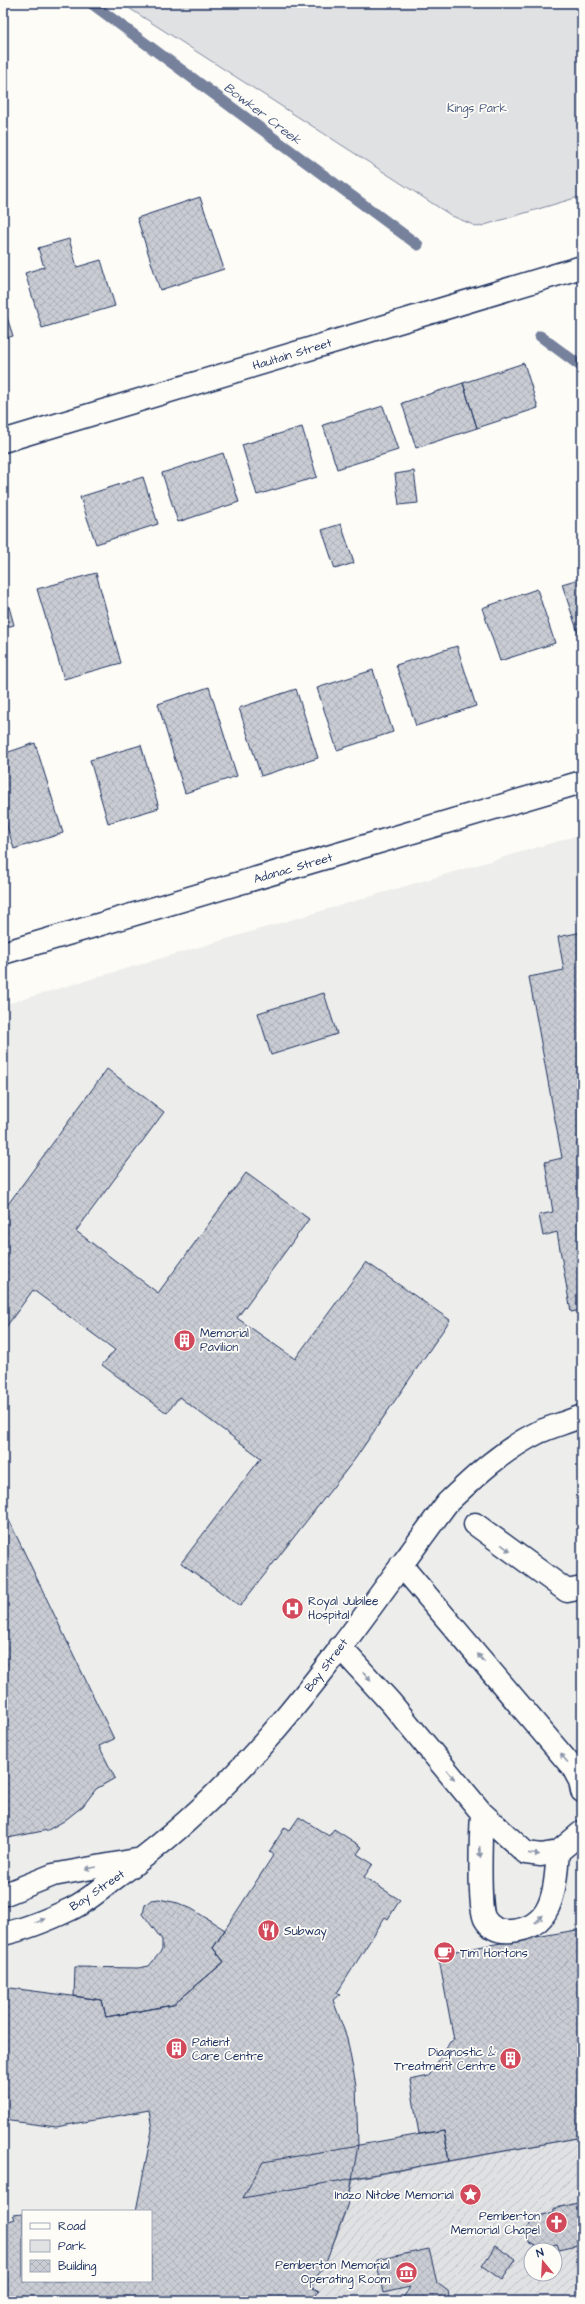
<svg xmlns="http://www.w3.org/2000/svg" width="585" height="2304" font-family="'Architects Daughter',sans-serif">
	<style>
		.built { fill: #edeeec; fill-rule: evenodd }
		.park { fill: #e0e1e3; stroke: #7e88a0 }
		.garden { fill: url(#garden-furrows); stroke: #7e88a0; fill-rule: evenodd }
		.lines { fill: none; stroke-linecap: round; stroke-linejoin: round }
		.stream { stroke: #76819c; stroke-width: 11 }
		.building { fill: url(#building-cross-hatch); stroke: #1b2f5e }
		.minor-casing { stroke: #1b2f5e; stroke-width: 25 }
		.minor { stroke: #fdfcf7; stroke-width: 22 }
		.oneway { fill: #8c96aa }
		.labels { text-anchor: middle; stroke-width: 3.5; stroke-linejoin: round; paint-order: stroke }
		.park-label { font-size: 12px; fill: #4c5c7f; stroke: #fdfcf7 }
		.street-label { font-size: 12px; fill: #1b2f5e; stroke: #fdfcf7 }
		.poi-label { font-size: 12px; fill: #1b2f5e; stroke: #fdfcf7; text-anchor: start }
		.water-label { font-size: 13px; font-style: italic; fill: #49587d; stroke: #fdfcf7 }
	</style>
	<defs>
		<pattern id="garden-furrows" width="10" height="10" patternUnits="userSpaceOnUse"><rect width="10" height="10" fill="#e0e1e3"/><path d="M-1 1l2-2M0 10L10 0M9 11l2-2" fill="none" stroke="#c0c1c5"/></pattern>
		<pattern id="building-cross-hatch" width="8" height="8" patternUnits="userSpaceOnUse"><rect width="8" height="8" fill="#c9ccd3"/><path d="M0 0l8 8M0 8l8-8" fill="none" stroke="#acb0b8"/></pattern>
	</defs>
	<rect width="100%" height="100%" fill="#fdfcf7"/>
	<filter id="ink" filterUnits="userSpaceOnUse"><feTurbulence type="fractalNoise" baseFrequency=".025" numOctaves="2"/><feDisplacementMap in="SourceGraphic" scale="8" xChannelSelector="R" yChannelSelector="G"/><feConvolveMatrix kernelMatrix="1 2 1 2 8 2 1 2 1" color-interpolation-filters="sRGB"/></filter>
	<g filter="url(#ink)">
		<path class="built" d="M582,834v1467h-579v-1296zM23,2211h128v70h-128zM531,2250h24v24h-24z"/>
		<path class="park" d="M121,3h461v193l-104,31 -26,-11z"/>
		<path class="garden" d="M582,2137v65l-28,6v4l-19,5 -9,12 3,13 11,6 17,-4h25v57h-262l-5,-6 4,-4 -8,-4c20,-34 35,-69 42,-108zM531,2250h24v24h-24z"/>
		<g class="lines">
			<path class="stream" d="M91,3l327,242
				M540,336l42,31"/>
		</g>
		<path class="building" d="M200,197l24,72 -64,21 -23,-72z
			M69,239l8,28 24,-7 14,46 -73,22 -17,-55 19,-6 -6,-19z
			M3,305l10,31 -10,3z
			M524,363l14,45 -61,20 -14,-45z
			M463,383l14,45 -61,20 -14,-45z
			M383,406l15,44 -61,19 -14,-44z
			M302,427l15,50 -60,18 -15,-50z
			M223,453l16,49 -61,20 -16,-49z
			M414,471l4,32 -19,2 -4,-31z
			M143,477l15,47 -62,20 -16,-47z
			M341,524l13,39 -19,6 -13,-39z
			M96,573l25,90 -57,16 -27,-90z
			M582,578v67l-20,-61z
			M3,585l11,40 -11,3z
			M537,589l18,54 -55,18 -18,-53z
			M457,646l19,60 -60,20 -20,-61z
			M373,670l20,62 -56,18 -20,-62z
			M209,687l28,89 -52,17 -27,-89z
			M296,689l22,69 -57,18 -22,-68z
			M35,743l28,90 -49,16 -11,-36v-59z
			M141,745l18,63 -51,15 -18,-63z
			M582,932v378l-11,2 -14,-80 -14,4 -4,-21 14,-3 -8,-50 17,-4 -33,-181 35,-7 -6,-33z
			M324,993l13,41 -66,21 -13,-42z
			M107,1069l57,43 -88,119 82,62 88,-120 63,46 -72,99 58,41 71,-97 84,58 -95,139 -115,147 -59,-43 80,-105 -82,-61 -12,16 -65,-48 13,-15 -82,-60 -30,41v-120z
			M3,1508l111,231 -15,7 16,32 -19,11 -13,17 -19,15 -16,9 -45,9z
			M299,1817l30,19 5,-7 28,18 -5,7 16,10 -9,13 36,23 -12,19 -3,-2 -48,76 3,1 -7,6 14,38 9,47 2,60 -10,58 -21,57 -16,27 8,4 -4,4 6,6h-318v-78l12,-4 -2,-4 10,-1v67h128v-70h-15l16,-81 -3,-20 -93,17 -53,-7v-133l99,13 4,17 67,-12 51,-43 -11,-14 61,-94 -5,-2 16,-25 5,3z
			M159,1899l19,4 14,6 33,21 -12,18 11,14 -51,43 -67,12 -4,-17 -28,-4 1,-29 63,1 11,-2 13,-16v-10l-19,-26 2,-9 6,-5z
			M582,1929v208l-133,24 -5,-31 -25,4 -9,-54 19,-4 21,-34 4,-2 -16,-86z
			M444,2130l5,31 -206,37 20,-36z
			M582,2202v42l-23,5 -2,-5 -17,4 -11,-6 -3,-13 9,-12 19,-5v-3z
			M495,2246l21,14 -14,20 -20,-14z
			M429,2249l8,34 11,8 2,10h-49l9,-14 -27,6 -7,-33z"/>
		<g class="lines">
			<defs>
				<path id="minor" d="M3,441l579,-174
					M3,953l579,-171
					M475,1524l92,67 15,-3
					M401,1565l172,203 7,13 2,10
					M340,1647l51,56 91,110 44,40 15,2 17,-3 24,-20
					M482,1813c-1,17 -4,95 3,106 6,10 15,13 26,12 44,-3 44,-45 47,-79
					M3,1895l50,-20 83,-15
					M3,1934c23,-5 47,-15 68,-25 17,-8 32,-22 47,-33 138,-96 230,-240 329,-373 28,-27 57,-54 92,-71 14,-6 29,-10 43,-16"/>
			</defs>
			<use href="#minor" class="minor-casing"/>
			<use href="#minor" class="minor"/>
		</g>
		<defs><path id="oneway-solid" d="M-6-.8H1V-3.2L6.5 0L1 3.2V.8H-6Z"/></defs>
		<g class="oneway">
			<use href="#oneway-solid" transform="translate(506 1548) rotate(37)"/>
			<use href="#oneway-solid" transform="translate(481 1658) rotate(-130)"/>
			<use href="#oneway-solid" transform="translate(367 1676) rotate(47)"/>
			<use href="#oneway-solid" transform="translate(564 1758) rotate(-130)"/>
			<use href="#oneway-solid" transform="translate(451 1775) rotate(50)"/>
			<use href="#oneway-solid" transform="translate(480 1852) rotate(86)"/>
			<use href="#oneway-solid" transform="translate(534 1854) rotate(6)"/>
			<use href="#oneway-solid" transform="translate(91 1868) rotate(170)"/>
			<use href="#oneway-solid" transform="translate(539 1919) rotate(-43)"/>
			<use href="#oneway-solid" transform="translate(40 1921) rotate(-22)"/>
		</g>
	</g>
	<defs>
		<symbol id="building-disc" viewBox="-11 -11 22 22"><circle r="9.5" fill="#d1495b" stroke="#fdfcf7"/><path d="M-4-6H4V6H1V3H-1V6H-4ZM-2.5-4.3h1.7v1.8h-1.7ZM.8-4.3h1.7v1.8H.8ZM-2.5-1h1.7V.8h-1.7ZM.8-1h1.7V.8H.8Z" fill="#fff"/></symbol>
		<symbol id="hospital-disc" viewBox="-11 -11 22 22"><circle r="9.5" fill="#d1495b" stroke="#fdfcf7"/><path d="M-5-5h3v3.5h4V-5h3V5h-3V1.5h-4V5h-3Z" fill="#fff"/></symbol>
		<symbol id="restaurant-disc" viewBox="-11 -11 22 22"><circle r="9.5" fill="#d1495b" stroke="#fdfcf7"/><path d="M-5-6h1v4h1v-4h1v4h1v-4h1v5L-1.5 .5V6h-2V.5L-5-1ZM5-6V6H3V1.5H1.5Q1.5-4 5-6Z" fill="#fff"/></symbol>
		<symbol id="cafe-disc" viewBox="-11 -11 22 22"><circle r="9.5" fill="#d1495b" stroke="#fdfcf7"/><path d="M-5.5-4.5H6V0H3Q3 3.5 0 3.5H-2.5Q-5.5 3.5-5.5 0ZM3-3.2v2h1.7v-2ZM-6 4.5H4V6H-6Z" fill="#fff"/></symbol>
		<symbol id="sight-disc" viewBox="-11 -11 22 22"><circle r="9.5" fill="#d1495b" stroke="#fdfcf7"/><path d="M0-6L1.8-2.2L6-1.7L2.9 1.2L3.7 5.4L0 3.3L-3.7 5.4L-2.9 1.2L-6-1.7L-1.8-2.2Z" fill="#fff"/></symbol>
		<symbol id="church-disc" viewBox="-11 -11 22 22"><circle r="9.5" fill="#d1495b" stroke="#fdfcf7"/><path d="M-1.2-6h2.4v3.5h3.3v2.4h-3.3V6h-2.4V-.1h-3.3v-2.4h3.3Z" fill="#fff"/></symbol>
		<symbol id="museum-disc" viewBox="-11 -11 22 22"><circle r="9.5" fill="#d1495b" stroke="#fdfcf7"/><path d="M0-6L6-3V-2H-6V-3ZM-5-1h2V3h-2ZM-1-1h2V3h-2ZM3-1h2V3H3ZM-6 4H6V6H-6Z" fill="#fff"/></symbol>
	</defs>
	<g fill-rule="evenodd">
		<use href="#building-disc" x="172" y="1328" width="25" height="25"/>
		<use href="#hospital-disc" x="280" y="1596" width="25" height="25"/>
		<use href="#restaurant-disc" x="256" y="1918" width="25" height="25"/>
		<use href="#cafe-disc" x="432" y="1940" width="25" height="25"/>
		<use href="#building-disc" x="164" y="2036" width="25" height="25"/>
		<use href="#building-disc" x="498" y="2046" width="25" height="25"/>
		<use href="#sight-disc" x="458" y="2182" width="25" height="25"/>
		<use href="#church-disc" x="544" y="2210" width="25" height="25"/>
		<use href="#museum-disc" x="394" y="2260" width="25" height="25"/>
	</g>
	<g class="labels">
		<g class="park-label">
			<text x="477" y="112">Kings Park</text>
		</g>
		<g class="street-label">
			<text transform="translate(292 354) rotate(-17)" y="4">Haultain Street</text>
			<text transform="translate(293 868) rotate(-16)" y="4">Adanac Street</text>
			<text transform="translate(326 1665) rotate(-53)" y="4">Bay Street</text>
			<text transform="translate(97 1890) rotate(-34)" y="4">Bay Street</text>
		</g>
		<g class="poi-label">
			<text x="200" y="1337">Memorial<tspan x="200" dy="14">Pavilion</tspan></text>
			<text x="308" y="1605">Royal Jubilee<tspan x="308" dy="14">Hospital</tspan></text>
			<text x="284" y="1935">Subway</text>
			<text x="460" y="1957">Tim Hortons</text>
			<text x="192" y="2046">Patient<tspan x="192" dy="14">Care Centre</tspan></text>
			<text x="496" y="2056" text-anchor="end">Diagnostic &amp;<tspan x="496" dy="14">Treatment Centre</tspan></text>
			<text x="454" y="2199" text-anchor="end">Inazo Nitobe Memorial</text>
			<text x="540" y="2220" text-anchor="end">Pemberton<tspan x="540" dy="14">Memorial Chapel</tspan></text>
			<text x="390" y="2269" text-anchor="end">Pemberton Memorial<tspan x="390" dy="14">Operating Room</tspan></text>
		</g>
		<g class="water-label">
			<text transform="translate(263 113) rotate(37)" y="5">Bowker Creek</text>
		</g>
	</g>
	<rect width="585" height="2304" fill="none" stroke="#fdfcf7" stroke-width="16"/>
	<rect x="8" y="8" width="569" height="2288" fill="none" stroke="#1b2f5e" stroke-width="1.5" filter="url(#ink)"/>
	<rect x="22" y="2210" width="130" height="72" fill="#fdfcf7" stroke="#a3aaba"/>
	<rect x="30" y="2223" width="20" height="6" fill="#fdfcf7" stroke="#a3aaba"/>
	<text x="58" y="2230" font-size="12" fill="#1b2f5e">Road</text>
	<rect x="30" y="2240" width="20" height="12" fill="#e0e1e3" stroke="#a3aaba"/>
	<text x="58" y="2250" font-size="12" fill="#1b2f5e">Park</text>
	<rect x="30" y="2260" width="20" height="12" fill="url(#building-cross-hatch)" stroke="#a3aaba"/>
	<text x="58" y="2270" font-size="12" fill="#1b2f5e">Building</text>
	<g transform="translate(543 2262) rotate(342)"><circle r="19" fill="#fdfcf7" stroke="#a3aaba"/>
	<path d="M0-3L7 15L0 10L-7 15Z" fill="#d1495b"/>
	<text y="-6" font-size="11" font-weight="bold" text-anchor="middle" fill="#1b2f5e">N</text>
	</g>
</svg>
